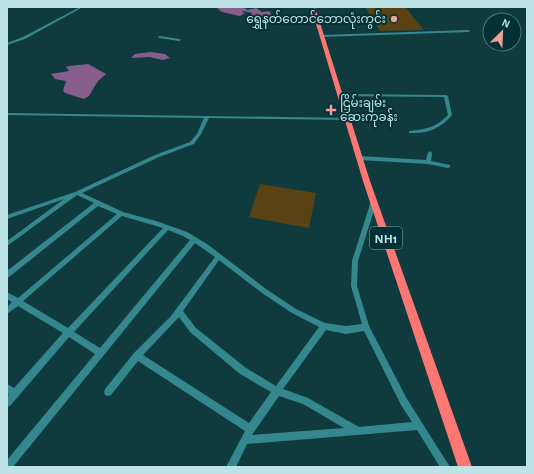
<svg xmlns="http://www.w3.org/2000/svg" width="534" height="474" font-family="'Alegreya Sans','Noto Sans Myanmar',sans-serif">
	<style>
		.green { fill: #594314 }
		.water { fill: #865d8b }
		.lines { fill: none; stroke-linecap: round; stroke-linejoin: round }
		.minor { fill: #35878e; fill-rule: evenodd }
		.highway { fill: #fe7773; fill-rule: evenodd }
		.poi-dot { fill: #f59c96; stroke: #023135; stroke-width: 1.5 }
		.labels { text-anchor: middle; stroke-width: 4; stroke-linejoin: round; paint-order: stroke }
		.far-poi-label { font-size: 12px; fill: #bde3e6; stroke: #023135; text-anchor: end }
		.shield { fill: #023135; stroke: #85aeb1; stroke-width: 1 }
		.shield-label { font-size: 13px; font-weight: bold; fill: #bde3e6 }
	</style>
	<rect width="100%" height="100%" fill="#0f3b3f"/>
	<path class="green" d="M365,7h40l19,23 -44,1z
		M260,184l56,9 -7,35 -60,-11z"/>
	<path class="water" d="M197,7h47l3,3 9,-2 6,4 7,-1 3,4 -2,6h-12l-10,-4 4,-4 -9,-2 -1,1 3,1 -5,3 -18,-4 -5,-4z
		M150,52l15,2 5,4 -7,2 -14,-3 -18,1 4,-4z
		M88,64l18,10 -8,7 -9,15 -5,3 -19,-6 -2,-2 3,-10 -11,-2 -4,-5 18,-3 -3,-4 3,-1z"/>
	<g class="lines">
		<path class="minor" d="M80,7h3l-58,32 -18,6v-2l16,-6z
			M468,30l2,1 -1,1 -148,5 -2,-1 2,-1z
			M160,36l19,3 2,1 -2,1 -20,-3 -1,-1z
			M338,94l108,1 2,1 4,19c-11,13 -24,19 -41,18h-2v-2c18,-2 26,-3 39,-16l-4,-18 -105,-1 -2,-1z
			M7,113l342,5v2h-2l-138,-2 -8,16 -7,10 -35,13 -77,36 41,19 33,9 31,11 20,12 59,45 30,20 29,14 21,3 16,-2 -11,-38 1,-25 19,-60 1,-1h4l1,1 -19,60 -1,25 12,40 38,73 43,68h-10l-23,-37 -170,14 -11,23h-10l19,-36 -107,-70 -27,34 -3,1 -3,-1 -1,-3 1,-3 29,-36 37,-37 44,-59 -20,-14 -182,224h-6v-7l88,-106 -26,-17 -59,69 -3,1v-10l2,-2 -2,-2v-9l7,4 49,-55 -45,-27 -11,8v-7l5,-5 -5,-3v-7l11,6 99,-84 -19,-8 -89,71 -2,1v-7l87,-68 -17,-8 -70,51v-5l57,-42 -57,20v-4l68,-23 80,-37 35,-13 7,-8 7,-16 -197,-3zM122,216l41,12 -95,100 -45,-27zM168,230l15,6 7,4 -90,108 -26,-16zM219,260l43,33 30,20 27,14 -43,59 -30,-18 -50,-40 -13,-17zM179,317l11,15 50,42 31,18 -22,31 -106,-68zM326,330l20,4 18,-3 37,74 11,17 -53,5 -51,-29 -25,-9zM279,396l24,8 41,24 -92,7z
			M430,151l2,2 -1,8 19,4v2l-2,1 -20,-4 -68,-4 -2,-2 2,-2 66,4 2,-7z"/>
		<path class="highway" d="M311,7h4l55,174 102,286h-14l-95,-286z"/>
	</g>
	<g class="poi-dot">
		<circle cx="394" cy="19" r="4"/>
		<path d="M329 104h4v4h4v4h-4v4h-4v-4h-4v-4h4z"/>
	</g>
	<g class="labels">
		<g class="far-poi-label">
			<text x="386" y="23">ရွှေနတ်တောင်ဘောလုံးကွင်း</text>
			<text x="340" y="107" text-anchor="start">ငြိမ်းချမ်း<tspan x="340" dy="14">ဆေးကုခန်း</tspan></text>
		</g>
		<rect class="shield" x="370" y="227" width="32" height="22" rx="3"/>
		<g class="shield-label">
			<text x="386" y="243">NH1</text>
		</g>
	</g>
	<rect width="534" height="474" fill="none" stroke="#bde3e6" stroke-width="16"/>
	<g transform="translate(502 32) rotate(24)"><circle r="19" fill="#023135" stroke="#4d787c"/>
	<path d="M0-3L7 15L0 10L-7 15Z" fill="#f59c96"/>
	<text y="-6" font-size="11" font-weight="bold" text-anchor="middle" fill="#bde3e6">N</text>
	</g>
</svg>
